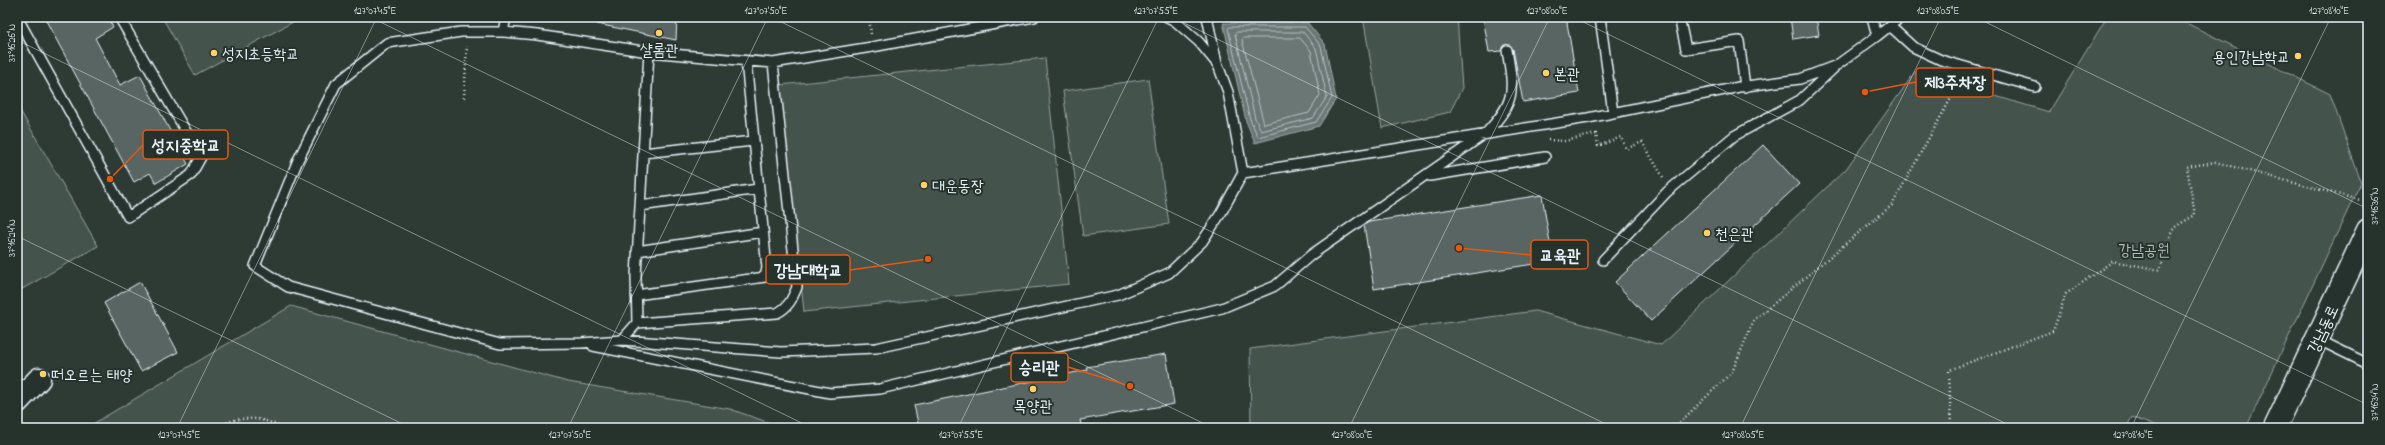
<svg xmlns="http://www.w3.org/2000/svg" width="2385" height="445" font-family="'Indie Flower','Poor Story',sans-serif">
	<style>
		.green { fill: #45524e; stroke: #96a2a3 }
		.water { fill: #6b7775; stroke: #9da8a9 }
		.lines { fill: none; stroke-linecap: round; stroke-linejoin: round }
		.shore { stroke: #b6c0c4; stroke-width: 1 }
		.building { fill: #596563; stroke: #e8f1f8 }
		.lane-casing { stroke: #e8f1f8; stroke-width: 12 }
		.secondary-casing { stroke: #e8f1f8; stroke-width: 25 }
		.path { stroke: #e8f1f8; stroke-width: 2.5; stroke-dasharray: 1 3; stroke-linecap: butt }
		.lane { stroke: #26332d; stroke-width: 9 }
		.secondary { stroke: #26332d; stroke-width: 22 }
		.ticks { fill: none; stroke: #e8f1f8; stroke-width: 1; stroke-opacity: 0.45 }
		.poi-dot { fill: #ffd166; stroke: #26332d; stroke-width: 1.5 }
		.labels { text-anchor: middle; stroke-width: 4; stroke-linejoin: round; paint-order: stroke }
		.poi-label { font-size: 16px; fill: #e8f1f8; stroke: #26332d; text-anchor: start }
		.park-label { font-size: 16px; fill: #afb9bc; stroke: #26332d }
		.street-label { font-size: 16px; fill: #e8f1f8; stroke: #26332d }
		.leader { fill: none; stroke: #e8590c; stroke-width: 1.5 }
		.callout-dot { fill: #e8590c; stroke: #26332d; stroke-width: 1.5 }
		.callout { fill: #26332d; stroke: #e8590c; stroke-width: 1.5 }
		.callout-label { font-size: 17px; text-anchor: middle; font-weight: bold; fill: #e8f1f8 }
		.neatline { fill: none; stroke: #e8f1f8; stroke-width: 1.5 }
		.ticks-label { font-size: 10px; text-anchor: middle; fill: #e8f1f8 }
	</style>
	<rect width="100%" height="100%" fill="#2e3b35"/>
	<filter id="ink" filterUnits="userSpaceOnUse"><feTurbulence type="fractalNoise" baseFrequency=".025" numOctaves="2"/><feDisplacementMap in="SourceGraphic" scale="8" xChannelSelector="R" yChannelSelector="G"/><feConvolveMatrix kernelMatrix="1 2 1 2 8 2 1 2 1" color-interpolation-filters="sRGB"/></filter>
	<g filter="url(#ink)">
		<path class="green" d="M162,17h140l-107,58z
			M1363,17h94l5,71 -12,24 -68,16z
			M2107,17h67l156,77 31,88 -115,246h-87l-27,-11 -6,11h-875l-1,-79 285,-38 126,34 185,-176 69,-97 134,40z
			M1045,58l24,226 -265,28 -24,-227z
			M1148,79l21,145 -86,12 -20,-145z
			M17,105l81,141 -81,46z
			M291,306l277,76 162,27 54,19h-698z"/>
		<path class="water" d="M1307,22l18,22 11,55 -17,27 -64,17 -9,-22 -23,-98z"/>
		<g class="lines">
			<path class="shore" d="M1230,27h75l16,19 11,52 -16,24 -58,15 -8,-18 -22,-90z
				M1237,32h66l13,16 11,49 -14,21 -52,13 -6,-13 -20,-84z
				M1244,38h56l11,13 9,44 -11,18 -45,11 -22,-84z"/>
		</g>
		<path class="building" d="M44,17h63l6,10 -18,11 25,47 20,-10 48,89 -32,19 -6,-10 -16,9z
			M598,17h79l-1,23 -79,-16z
			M1483,17h83l13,76 -56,9 -10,-53 -7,-5 -5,7 -12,1z
			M1790,17h26l3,18 -26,4z
			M1763,145l36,39 -148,137 -36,-39z
			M1542,195l11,66 -179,28 -10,-64 5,-3z
			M140,282l38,70 -37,19 -37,-68z
			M1166,354l8,50 -94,16 2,8h-163l-5,-23 173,-35 -1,-3z"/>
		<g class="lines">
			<defs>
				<path id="lane" d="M17,17l111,200 63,-42 10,-18 -82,-140
					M1034,17l-162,30 -99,16 -124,-11 -112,-17 -34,-3h-42l-74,11 -51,41 -38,76 -43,106 33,21 212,57 81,-1 41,-3 159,12 95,-4 242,-53 51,-22 33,-31 19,-29 22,-40 -15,-81 -10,-27 -19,-23 -24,-21 -8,-4
					M1207,17l10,46
					M1600,17l13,96
					M1679,17l7,32 53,-8 6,46
					M1890,26l23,21 28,13 94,27
					M503,32l3,-15
					M1877,36l24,-19
					M643,153l110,-12
					M1243,173l345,-55 151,-31 61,-8 37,-14 40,-29 -5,-19
					M1430,176l115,-19
					M640,206l118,-17
					M637,251l126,-19
					M1603,260l64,-68 67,-56 66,-36 33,-31
					M636,295l129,-18 2,-9 -21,-207
					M637,323l140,-10c12,-6 15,-14 20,-26l-24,-224
					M2317,339l51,25
					M622,340l15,-17 -1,-47 13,-224
					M593,346l237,47 50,-4 342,-81 53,-22 36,-31 175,-122c30,-32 28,-41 21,-83"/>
				<path id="secondary" d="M17,402l22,-23
					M2275,428l93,-198"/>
			</defs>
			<use href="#lane" class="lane-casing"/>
			<use href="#secondary" class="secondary-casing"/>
			<path class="path" d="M869,17l2,17
				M464,98l3,-52
				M1548,140l17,1 31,-7 2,12 23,-9 5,12 16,-7 21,35
				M216,428c17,-12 47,-13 65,0
				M1674,428l58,-56 22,-52 138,-115 69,-125
				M1951,428l-2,-58 104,-39 13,-37 47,-33 47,9 13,-42 22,-13 -8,-48 28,-5 145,38"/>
			<use href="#lane" class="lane"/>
			<use href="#secondary" class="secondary"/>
		</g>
	</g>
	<path class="ticks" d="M370,17l843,411M771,17l843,411M1172,17l843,411M1573,17l795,388M1975,17l393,192M17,40l795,388M17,236l394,192M177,428l200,-411M568,428l200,-411M958,428l201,-411M1349,428l201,-411M1740,428l201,-411M2131,428l200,-411"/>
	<g class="poi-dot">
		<circle cx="659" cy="33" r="4"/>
		<circle cx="214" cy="53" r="4"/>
		<circle cx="2298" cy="56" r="4"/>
		<circle cx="1546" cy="73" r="4"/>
		<circle cx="924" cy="185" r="4"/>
		<circle cx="1707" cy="233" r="4"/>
		<circle cx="43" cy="374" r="4"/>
		<circle cx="1033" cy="389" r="4"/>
	</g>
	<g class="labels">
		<g class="poi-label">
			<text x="659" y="55" text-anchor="middle">샬롬관</text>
			<text x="222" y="59">성지초등학교</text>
			<text x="2290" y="62" text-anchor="end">용인강남학교</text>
			<text x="1554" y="79">본관</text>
			<text x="932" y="191">대운동장</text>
			<text x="1715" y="239">천은관</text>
			<text x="51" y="380">떠오르는 태양</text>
			<text x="1033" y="411" text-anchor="middle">목양관</text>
		</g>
		<g class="park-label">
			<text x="2144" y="255">강남공원</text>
		</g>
		<g class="street-label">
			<text transform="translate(2322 329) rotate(-65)" y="6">강남동로</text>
		</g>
	</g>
	<path class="leader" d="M1865 92L1916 82M110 179L143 145M1459 248L1531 255M928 259L850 270M1130 386L1068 367"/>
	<g class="callout-dot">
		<circle cx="1865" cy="92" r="4"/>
		<circle cx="110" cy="179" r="4"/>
		<circle cx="1459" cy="248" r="4"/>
		<circle cx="928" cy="259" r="4"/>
		<circle cx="1130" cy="386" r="4"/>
	</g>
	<g class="callout">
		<rect x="1916" y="68" width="77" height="29" rx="4"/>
		<rect x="143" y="130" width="85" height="29" rx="4"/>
		<rect x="1531" y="240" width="57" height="29" rx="4"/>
		<rect x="766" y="255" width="84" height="29" rx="4"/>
		<rect x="1011" y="353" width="57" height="29" rx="4"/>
	</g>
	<g class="callout-label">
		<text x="1955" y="88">제3주차장</text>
		<text x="186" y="151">성지중학교</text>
		<text x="1560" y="261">교육관</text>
		<text x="808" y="276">강남대학교</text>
		<text x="1039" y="373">승리관</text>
	</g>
	<rect width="2385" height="445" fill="none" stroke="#26332d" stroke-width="44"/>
	<rect x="22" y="22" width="2341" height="401" class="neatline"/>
	<g class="ticks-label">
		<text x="375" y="14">127°07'45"E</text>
		<text x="766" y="14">127°07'50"E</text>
		<text x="1156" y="14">127°07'55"E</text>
		<text x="1547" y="14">127°08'00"E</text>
		<text x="1938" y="14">127°08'05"E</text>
		<text x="2329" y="14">127°08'10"E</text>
		<text transform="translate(11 43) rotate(-90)" y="4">37°16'26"N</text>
		<text transform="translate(2374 206) rotate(-90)" y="4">37°16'36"N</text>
		<text transform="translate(11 238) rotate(-90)" y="4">37°16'24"N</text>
		<text transform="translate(2374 402) rotate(-90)" y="4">37°16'34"N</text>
		<text x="179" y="438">127°07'45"E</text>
		<text x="570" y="438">127°07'50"E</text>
		<text x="961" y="438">127°07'55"E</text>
		<text x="1352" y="438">127°08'00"E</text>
		<text x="1743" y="438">127°08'05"E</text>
		<text x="2133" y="438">127°08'10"E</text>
	</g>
</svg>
